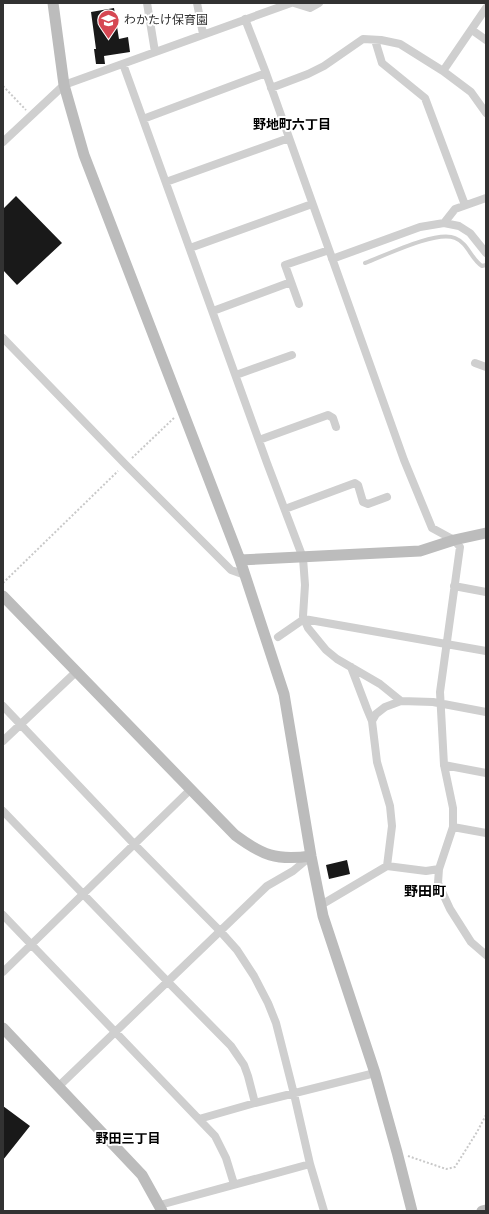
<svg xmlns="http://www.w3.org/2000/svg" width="489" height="1214" font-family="Manrope,'Noto Sans JP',sans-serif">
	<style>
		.building { fill: #191919 }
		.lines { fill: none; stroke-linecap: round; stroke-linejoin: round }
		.path { stroke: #c9c9c9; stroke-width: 2; stroke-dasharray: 2 2; stroke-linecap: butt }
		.lane { stroke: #cfcfcf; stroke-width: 4 }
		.street { stroke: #cfcfcf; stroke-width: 8 }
		.secondary { stroke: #bcbcbc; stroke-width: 11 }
		.labels { text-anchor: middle; stroke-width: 4; stroke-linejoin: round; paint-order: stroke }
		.poi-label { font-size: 12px; fill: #323232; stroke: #fff; text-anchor: start }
		.neighbourhood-label { font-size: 13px; font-weight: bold; fill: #000; stroke: #fff }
		.quarter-label { font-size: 14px; font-weight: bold; fill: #000; stroke: #fff }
	</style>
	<rect width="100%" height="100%" fill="#fff"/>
	<path class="building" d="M114,8l5,31 9,-2 2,15 -26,4 1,8h-9l-2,-15h2l-5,-37z
		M16,196l46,47 -45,42 -14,-15v-61z
		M347,860l3,14 -21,5 -3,-14z
		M3,1106l27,20 -27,34z"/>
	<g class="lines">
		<path class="path" d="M3,86l23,24
			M132,458l43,-41
			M3,583l115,-112
			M408,1156l38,13 9,-2 22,-35 9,-17"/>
		<path class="lane" d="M365,263c19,-7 71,-33 90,-25 13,5 16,21 27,28l4,-1"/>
		<path class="street" d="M147,3l8,49
			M197,3l6,31
			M294,3l16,5 9,-5
			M245,19l21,54 138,387 28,68 22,12 6,7 -20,145 4,73 9,43v19l-14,42 -1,14 12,26 21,33 15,13
			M472,30l14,10
			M375,40l7,23 43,35 40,107
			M123,64l144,399 36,95 2,27 -2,31 1,3 -26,18
			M443,71l43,-63
			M271,88l37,-14 16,-8 39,-27 18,1 19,4 43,27 28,21 15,21
			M143,119l123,-46
			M3,142l61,-57 227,-82
			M166,182l123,-44
			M444,223l11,-14 31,-11
			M190,248l122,-44
			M332,259l88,-32 24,-4 15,3 11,7 16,20
			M299,304l-14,-39 44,-15
			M213,311l78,-29
			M3,338l122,126 106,106 14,5
			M475,363l11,4
			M236,375l56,-20
			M259,440l69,-25 5,3 3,9
			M285,509l70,-26 3,2 5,17 5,2 19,-7
			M454,586l32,6
			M351,667l16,42 5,12
			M401,701l-21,-17 -43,-25 -11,-9 -18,-22 -4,-9 182,32
			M3,706l132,139 85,86 17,19 17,26 14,27 8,20 18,71 16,70 14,47
			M3,741l74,-70
			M444,765l42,8
			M3,811l165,171 63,64 13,19 4,11 7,27
			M453,827l33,6
			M387,866l39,5 13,-2
			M321,905l66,-39 5,-40 -2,-20 -13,-44 -5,-41 4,-7 9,-7 16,-6 32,1 53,10
			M3,915l212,221 11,22 8,26
			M3,972l188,-183
			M59,1086l208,-200 26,-15 18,-15
			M199,1119l56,-16 120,-30
			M160,1205l150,-41"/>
		<path class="secondary" d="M53,3l11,82 20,70 156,405 44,134 27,162 12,60 52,157 22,79 15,59
			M240,560l180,-9 34,-11 32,-7
			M3,596l232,239c27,20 41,26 76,21
			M3,1028l139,147 20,36
			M482,1211l4,-1"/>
	</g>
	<defs>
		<symbol id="school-pin" viewBox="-11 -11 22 30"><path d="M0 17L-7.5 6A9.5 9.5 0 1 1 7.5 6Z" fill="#d64753" stroke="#fff"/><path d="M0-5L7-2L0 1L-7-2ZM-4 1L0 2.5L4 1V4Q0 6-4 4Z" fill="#fff"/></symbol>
	</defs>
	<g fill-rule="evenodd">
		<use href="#school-pin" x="96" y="8" width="25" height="34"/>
	</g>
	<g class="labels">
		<g class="poi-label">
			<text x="124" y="24">わかたけ保育園</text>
		</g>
		<g class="neighbourhood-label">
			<text x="292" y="129">野地町六丁目</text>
			<text x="128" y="1143">野田三丁目</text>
		</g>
		<g class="quarter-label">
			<text x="425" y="896">野田町</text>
		</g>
	</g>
	<rect width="489" height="1214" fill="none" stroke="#323232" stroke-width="8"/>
</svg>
